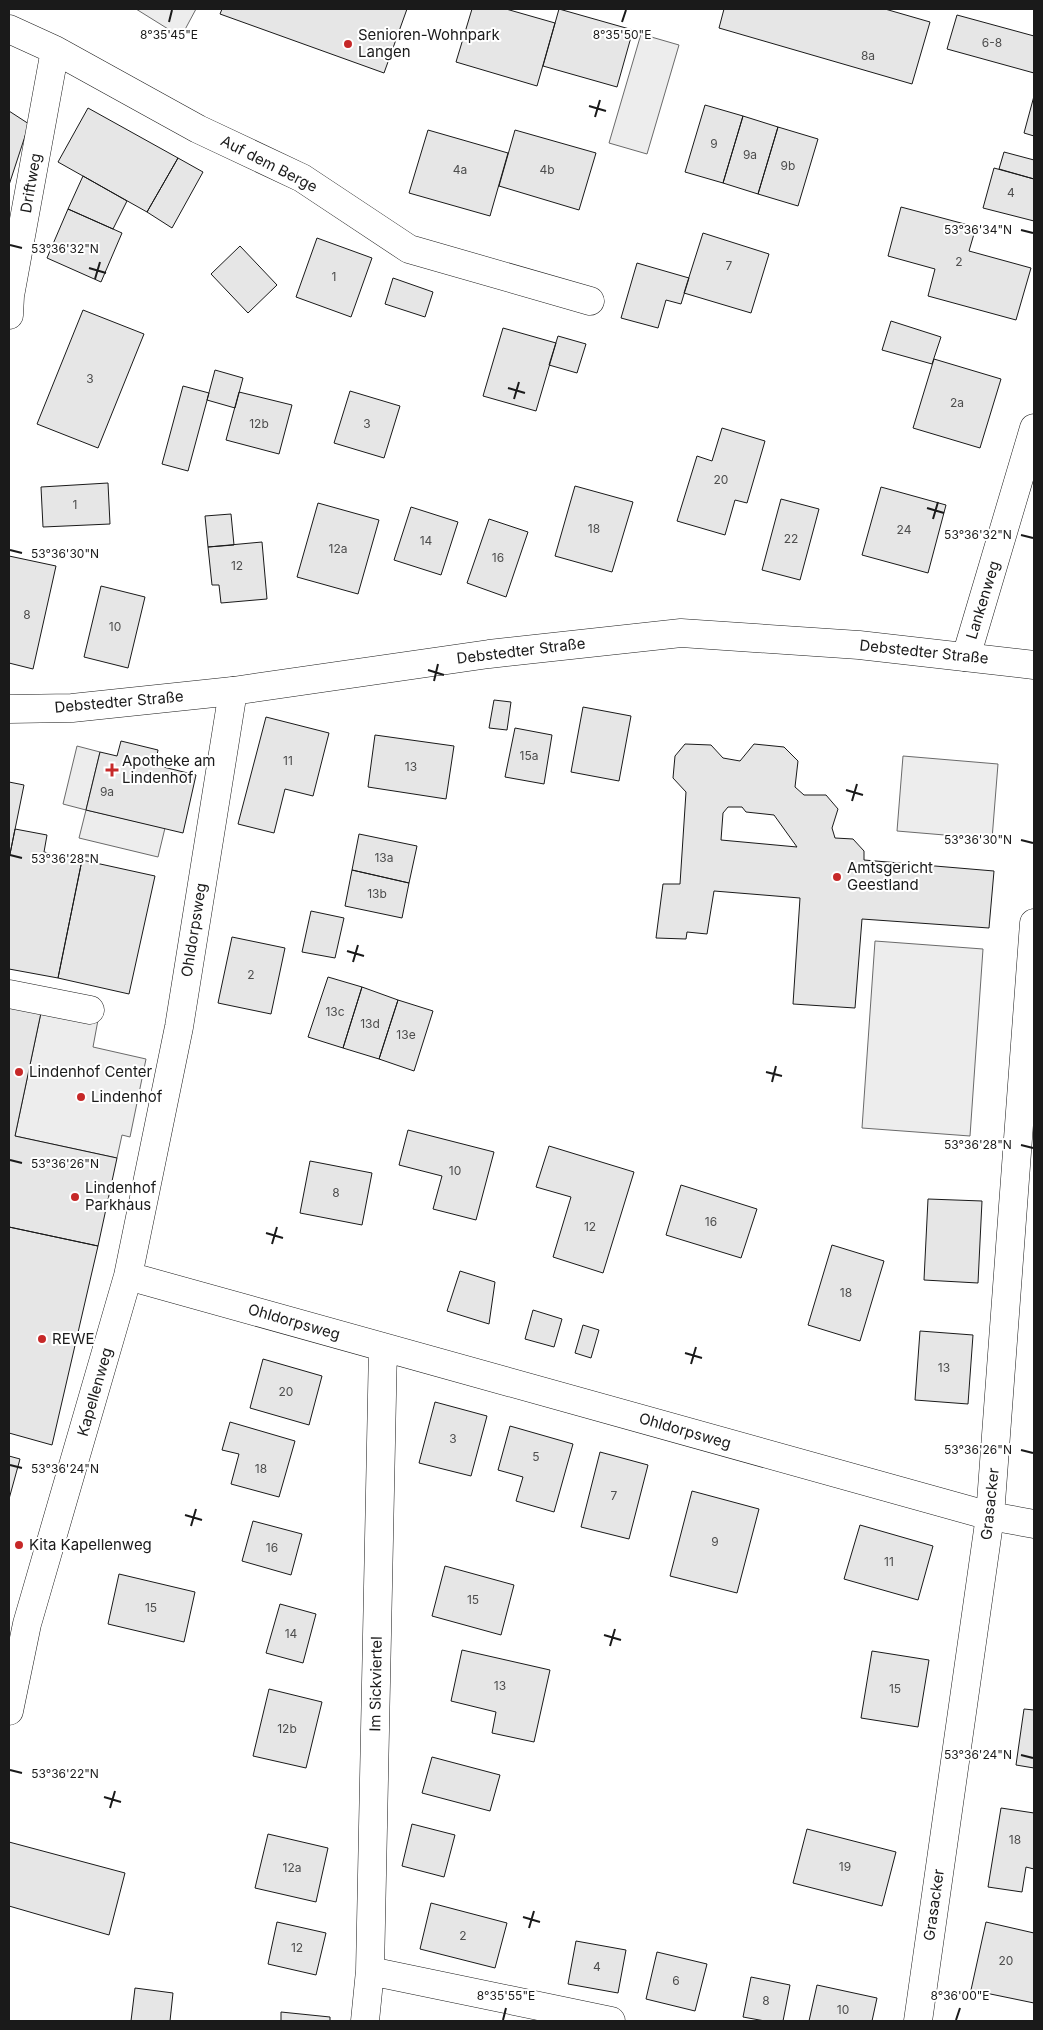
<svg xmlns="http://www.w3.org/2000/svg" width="1043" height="2030" font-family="Inter,sans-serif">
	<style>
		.built { fill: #ededed; stroke: #6a6a6a }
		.building { fill: #e6e6e6; stroke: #1a1a1a; fill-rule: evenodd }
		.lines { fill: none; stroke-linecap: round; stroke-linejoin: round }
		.minor-casing { stroke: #1a1a1a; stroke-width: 29 }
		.major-casing { stroke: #1a1a1a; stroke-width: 29 }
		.minor { stroke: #fff; stroke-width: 28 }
		.major { stroke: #fff; stroke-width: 28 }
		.ticks { fill: none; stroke: #1a1a1a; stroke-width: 2 }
		.poi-dot { fill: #c62828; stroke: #fff; stroke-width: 2 }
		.labels { text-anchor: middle; stroke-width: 4; stroke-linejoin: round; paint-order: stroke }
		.number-label { font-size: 12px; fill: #4d4d4d }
		.poi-label { font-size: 15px; fill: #1a1a1a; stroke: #fff; text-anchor: start }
		.street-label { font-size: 15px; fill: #1a1a1a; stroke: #fff }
		.ticks-label { font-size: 12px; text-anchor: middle; fill: #1a1a1a; stroke: #fff; stroke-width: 4; stroke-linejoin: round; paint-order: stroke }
	</style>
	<rect width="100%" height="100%" fill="#fff"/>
	<path class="built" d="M136,9h60l-15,28z
		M641,34l38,11 -32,109 -38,-11z
		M77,746l23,6 -14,58 79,18 -7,29 -79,-19 7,-28 -23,-6z
		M903,756l95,8 -6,75 -95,-8z
		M875,941l108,8 -13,187 -108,-8z
		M42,1008l56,12 -5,27 53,12 -16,78 -8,-2 -5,23 -102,-22z"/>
	<path class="building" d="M222,9h185l-23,64 -164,-59z
		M472,9h34l49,14 -18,63 -81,-24z
		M559,9l74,21 -16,57 -74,-21z
		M724,9h161l45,13 -18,62 -193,-56z
		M957,15l77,21v37l-87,-24z
		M1034,96v40l-10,-3z
		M705,105l38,11 -20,67 -38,-11z
		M88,108l90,50 -31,54 -89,-50z
		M9,111l20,13 -20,61z
		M743,116l35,11 -20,67 -35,-11z
		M778,127l40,12 -20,67 -40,-12z
		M428,130l80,23 -18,63 -81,-23z
		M515,130l81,23 -17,57 -80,-24z
		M1004,152l30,8v19l-35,-10z
		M178,158l25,14 -31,56 -25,-16z
		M994,168l40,11v42l-51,-13z
		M83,176l44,25 -14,28 -45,-20z
		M901,207l75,20 -7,24 62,17 -15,52 -88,-24 7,-27 -47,-13z
		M68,209l54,24 -21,49 -54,-24z
		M703,233l66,21 -18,59 -67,-20z
		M317,238l55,20 -21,59 -55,-20z
		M240,246l37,39 -29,28 -37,-39z
		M637,263l52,15 -8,26 -15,-4 -8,28 -37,-10z
		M393,278l40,14 -8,25 -40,-13z
		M83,310l61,24 -46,114 -61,-24z
		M891,321l50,16 -9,27 -50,-14z
		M503,328l53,15 -20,68 -53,-15z
		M558,336l28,8 -9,29 -28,-8z
		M934,359l67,20 -21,69 -67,-20z
		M215,370l28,8 -8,30 -28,-8z
		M183,386l26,7 -21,78 -26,-7z
		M350,391l50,15 -16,52 -50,-15z
		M239,392l53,13 -13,49 -53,-14z
		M722,428l43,13 -18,62 -12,-3 -10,35 -48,-14 20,-65 15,5z
		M108,483l2,41 -67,3 -2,-40z
		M575,486l58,16 -21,70 -57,-16z
		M881,487l65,18 -18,68 -66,-18z
		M781,499l38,10 -19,71 -38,-10z
		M318,503l61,17 -21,74 -61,-17z
		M411,507l47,15 -17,53 -47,-15z
		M231,514l3,31 -26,2 -3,-31z
		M489,519l39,13 -22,65 -39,-14z
		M262,542l5,57 -46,4 -2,-18h-7l-4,-38z
		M9,556l47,10 -23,103 -24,-6z
		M101,586l44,11 -17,71 -44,-11z
		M494,700l17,2 -4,28 -18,-2z
		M583,707l48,9 -12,65 -48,-9z
		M266,717l63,16 -16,63 -28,-7 -11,44 -36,-9z
		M515,728l37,7 -8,49 -39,-7z
		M375,735l79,11 -8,53 -78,-12z
		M121,741l37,9 -3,15 41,10 -13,58 -97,-23 14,-58 17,4z
		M685,744l26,1 12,13 17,3 14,-17 30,3 14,14 -3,26 9,8h22l12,14 -6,19 3,10 18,1 11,12v9l130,11 -5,57 -127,-9 -7,89 -62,-4 7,-106 -86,-7 -7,43 -20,-2 -1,7 -30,-1 7,-54h17l6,-92 -13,-14 2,-22zM728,807h14l4,5 28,3 23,32 -76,-7 2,-27z
		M9,782l15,3 -15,74z
		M15,829l32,6 -3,17 38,8 -24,118 -49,-9v-110z
		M359,834l58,12 -8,37 -57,-13z
		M82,860l73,16 -26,118 -71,-16z
		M352,870l57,13 -7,35 -57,-12z
		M311,911l33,7 -9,40 -33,-6z
		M232,937l53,11 -14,66 -53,-11z
		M328,977l34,10 -19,61 -35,-11z
		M362,987l36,13 -19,59 -36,-11z
		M398,1000l35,11 -19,60 -35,-12z
		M9,1001l33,7 -27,128 102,22 -19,88 -89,-19z
		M408,1130l86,22 -18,68 -43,-11 9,-33 -43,-11z
		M549,1146l85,26 -31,101 -50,-16 18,-60 -35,-10z
		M310,1161l62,12 -10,52 -62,-12z
		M681,1185l76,24 -16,49 -75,-23z
		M928,1199l54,2 -4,82 -54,-3z
		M9,1227l89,19 -46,199 -43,-12z
		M832,1245l52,16 -24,80 -52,-16z
		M460,1271l35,11 -6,42 -42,-13z
		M533,1310l29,9 -8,28 -29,-8z
		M583,1325l16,5 -8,28 -16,-5z
		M920,1331l53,4 -5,69 -53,-4z
		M263,1359l59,17 -13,49 -59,-17z
		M435,1402l52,14 -16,60 -52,-13z
		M230,1422l65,19 -16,56 -48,-13 8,-30 -17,-4z
		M510,1426l63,18 -19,68 -38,-11 7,-24 -25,-7z
		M600,1452l48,13 -19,74 -48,-12z
		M9,1456l11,3 -11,40z
		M692,1491l67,18 -22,84 -67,-17z
		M253,1521l49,13 -11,41 -49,-14z
		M860,1525l73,21 -15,54 -74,-21z
		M445,1566l69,19 -13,50 -69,-19z
		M119,1574l76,18 -11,50 -76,-18z
		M280,1604l36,10 -13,49 -37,-10z
		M462,1650l88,20 -16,72 -42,-9 4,-21 -45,-11z
		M872,1651l57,9 -11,67 -57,-9z
		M269,1689l53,13 -16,66 -53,-12z
		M1024,1709l10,1v58l-18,-3z
		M432,1757l68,18 -10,36 -68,-18z
		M1001,1808l33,5v56l-8,-2 -4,25 -34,-5z
		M412,1824l43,11 -11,42 -42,-11z
		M807,1829l89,23 -14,54 -89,-23z
		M268,1834l60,14 -12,54 -61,-14z
		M9,1842l116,31 -16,62 -100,-29z
		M431,1903l76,20 -12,45 -75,-19z
		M277,1922l49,11 -10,42 -48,-11z
		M986,1922l48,11v70l-63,-13z
		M576,1941l50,9 -8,43 -50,-9z
		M657,1952l50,12 -12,47 -49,-12z
		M751,1977l39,8 -7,36h-18l-22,-4z
		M817,1985l60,13 -5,23h-63z
		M135,1988l38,5 -3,28h-39z
		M281,2012l49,5v4h-49z"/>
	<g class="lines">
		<defs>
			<path id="minor" d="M9,29l46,21 143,79 104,49 107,71 181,52
				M9,315l1,-19 45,-246
				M966,657l68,-229
				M9,994l81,16
				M128,1276l862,240 44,8
				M9,1711l18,-87 101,-348 51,-249 54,-336
				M370,1971l241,50
				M365,2021l5,-50 13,-624
				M918,2021l72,-505 44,-593"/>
			<path id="major" d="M9,709l63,-1 161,-17 256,-37 192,-21 178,12 175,20"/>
		</defs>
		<use href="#minor" class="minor-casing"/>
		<use href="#major" class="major-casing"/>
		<use href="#minor" class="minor"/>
		<use href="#major" class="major"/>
	</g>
	<path class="ticks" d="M169,22l3,-12M622,22l4,-12M589,106l17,5M595,117l5,-17M1021,230l12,3M10,245l12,3M89,268l17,5M95,279l5,-17M508,388l17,5M514,399l5,-17M927,508l17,5M933,519l5,-17M1021,535l12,3M10,550l12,3M428,670l16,5M434,681l4,-17M846,790l17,5M852,801l5,-17M1021,840l12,3M10,855l12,3M347,951l17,5M353,962l5,-17M766,1072l16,4M772,1082l4,-16M1021,1145l12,3M10,1160l12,3M266,1233l17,5M272,1244l5,-17M685,1353l17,5M691,1364l5,-17M1021,1450l12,3M10,1465l12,3M185,1515l17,5M191,1526l5,-17M604,1635l17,5M610,1646l5,-17M1021,1755l12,3M10,1770l12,3M104,1797l17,5M110,1808l5,-17M523,1917l17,5M529,1928l5,-17M503,2020l3,-12M956,2020l4,-12"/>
	<g class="poi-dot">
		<circle cx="348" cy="44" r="5"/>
		<path d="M109.5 762.5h5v5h5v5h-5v5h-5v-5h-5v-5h5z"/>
		<circle cx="837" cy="877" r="5"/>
		<circle cx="19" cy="1072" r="5"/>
		<circle cx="81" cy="1097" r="5"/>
		<circle cx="75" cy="1197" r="5"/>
		<circle cx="42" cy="1339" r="5"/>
		<circle cx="19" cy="1545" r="5"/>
	</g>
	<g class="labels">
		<g class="number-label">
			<text x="992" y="47">6-8</text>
			<text x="868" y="60">8a</text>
			<text x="714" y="148">9</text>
			<text x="750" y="159">9a</text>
			<text x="788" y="170">9b</text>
			<text x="460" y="174">4a</text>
			<text x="547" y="174">4b</text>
			<text x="1011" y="197">4</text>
			<text x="959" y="266">2</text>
			<text x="729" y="270">7</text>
			<text x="334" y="281">1</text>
			<text x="90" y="383">3</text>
			<text x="957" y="407">2a</text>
			<text x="259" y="428">12b</text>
			<text x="367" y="428">3</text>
			<text x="721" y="484">20</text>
			<text x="75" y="509">1</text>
			<text x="594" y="533">18</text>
			<text x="904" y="534">24</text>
			<text x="791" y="543">22</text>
			<text x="426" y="545">14</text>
			<text x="338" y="553">12a</text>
			<text x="498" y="562">16</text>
			<text x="237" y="570">12</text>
			<text x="27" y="619">8</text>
			<text x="115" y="631">10</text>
			<text x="529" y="760">15a</text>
			<text x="288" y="765">11</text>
			<text x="411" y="771">13</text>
			<text x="107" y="796">9a</text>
			<text x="384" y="862">13a</text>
			<text x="377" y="898">13b</text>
			<text x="251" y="979">2</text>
			<text x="335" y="1016">13c</text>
			<text x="370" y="1028">13d</text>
			<text x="406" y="1039">13e</text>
			<text x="455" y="1175">10</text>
			<text x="336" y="1197">8</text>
			<text x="711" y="1226">16</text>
			<text x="590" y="1231">12</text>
			<text x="846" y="1297">18</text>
			<text x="944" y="1372">13</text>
			<text x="286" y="1396">20</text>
			<text x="453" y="1443">3</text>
			<text x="536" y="1461">5</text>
			<text x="261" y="1473">18</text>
			<text x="614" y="1500">7</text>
			<text x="715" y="1546">9</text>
			<text x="272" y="1552">16</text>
			<text x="889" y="1566">11</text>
			<text x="473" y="1604">15</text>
			<text x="151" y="1612">15</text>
			<text x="291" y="1638">14</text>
			<text x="500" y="1690">13</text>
			<text x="895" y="1693">15</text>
			<text x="287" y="1733">12b</text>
			<text x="1015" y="1844">18</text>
			<text x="845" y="1871">19</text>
			<text x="292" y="1872">12a</text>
			<text x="463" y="1940">2</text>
			<text x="297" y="1952">12</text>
			<text x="1006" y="1965">20</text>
			<text x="597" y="1971">4</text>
			<text x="676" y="1985">6</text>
			<text x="766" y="2005">8</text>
			<text x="843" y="2014">10</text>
		</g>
		<g class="poi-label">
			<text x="358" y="40">Senioren-Wohnpark<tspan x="358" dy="17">Langen</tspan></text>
			<text x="122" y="766">Apotheke am<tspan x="122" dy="17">Lindenhof</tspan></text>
			<text x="847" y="873">Amtsgericht<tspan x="847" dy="17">Geestland</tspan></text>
			<text x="29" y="1077">Lindenhof Center</text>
			<text x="91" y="1102">Lindenhof</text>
			<text x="85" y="1193">Lindenhof<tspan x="85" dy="17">Parkhaus</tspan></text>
			<text x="52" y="1344">REWE</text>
			<text x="29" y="1550">Kita Kapellenweg</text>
		</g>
		<g class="street-label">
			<text transform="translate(269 164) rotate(27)" y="5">Auf dem Berge</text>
			<text transform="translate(31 183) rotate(-80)" y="5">Driftweg</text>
			<text transform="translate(983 600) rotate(-73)" y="5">Lankenweg</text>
			<text transform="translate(521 651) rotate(-7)" y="5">Debstedter Straße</text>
			<text transform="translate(924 652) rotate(6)" y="5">Debstedter Straße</text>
			<text transform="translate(119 702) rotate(-5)" y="5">Debstedter Straße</text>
			<text transform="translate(194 930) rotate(-81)" y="5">Ohldorpsweg</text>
			<text transform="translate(294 1322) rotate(16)" y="5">Ohldorpsweg</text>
			<text transform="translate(95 1392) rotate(-74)" y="5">Kapellenweg</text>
			<text transform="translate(685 1431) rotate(16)" y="5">Ohldorpsweg</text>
			<text transform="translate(990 1504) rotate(-84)" y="5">Grasacker</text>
			<text transform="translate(376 1684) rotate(-89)" y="5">Im Sickviertel</text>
			<text transform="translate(934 1905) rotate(-82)" y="5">Grasacker</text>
		</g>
	</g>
	<g class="ticks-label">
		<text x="169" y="39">8°35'45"E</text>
		<text x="622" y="39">8°35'50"E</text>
		<text x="978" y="234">53°36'34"N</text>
		<text x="65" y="253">53°36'32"N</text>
		<text x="978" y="539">53°36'32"N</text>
		<text x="65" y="558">53°36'30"N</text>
		<text x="978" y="844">53°36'30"N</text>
		<text x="65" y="863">53°36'28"N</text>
		<text x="978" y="1149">53°36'28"N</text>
		<text x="65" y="1168">53°36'26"N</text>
		<text x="978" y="1454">53°36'26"N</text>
		<text x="65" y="1473">53°36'24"N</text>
		<text x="978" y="1759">53°36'24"N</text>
		<text x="65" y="1778">53°36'22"N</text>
		<text x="506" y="2000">8°35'55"E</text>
		<text x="960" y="2000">8°36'00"E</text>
	</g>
	<rect width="1043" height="2030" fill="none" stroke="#1a1a1a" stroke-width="20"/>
</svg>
